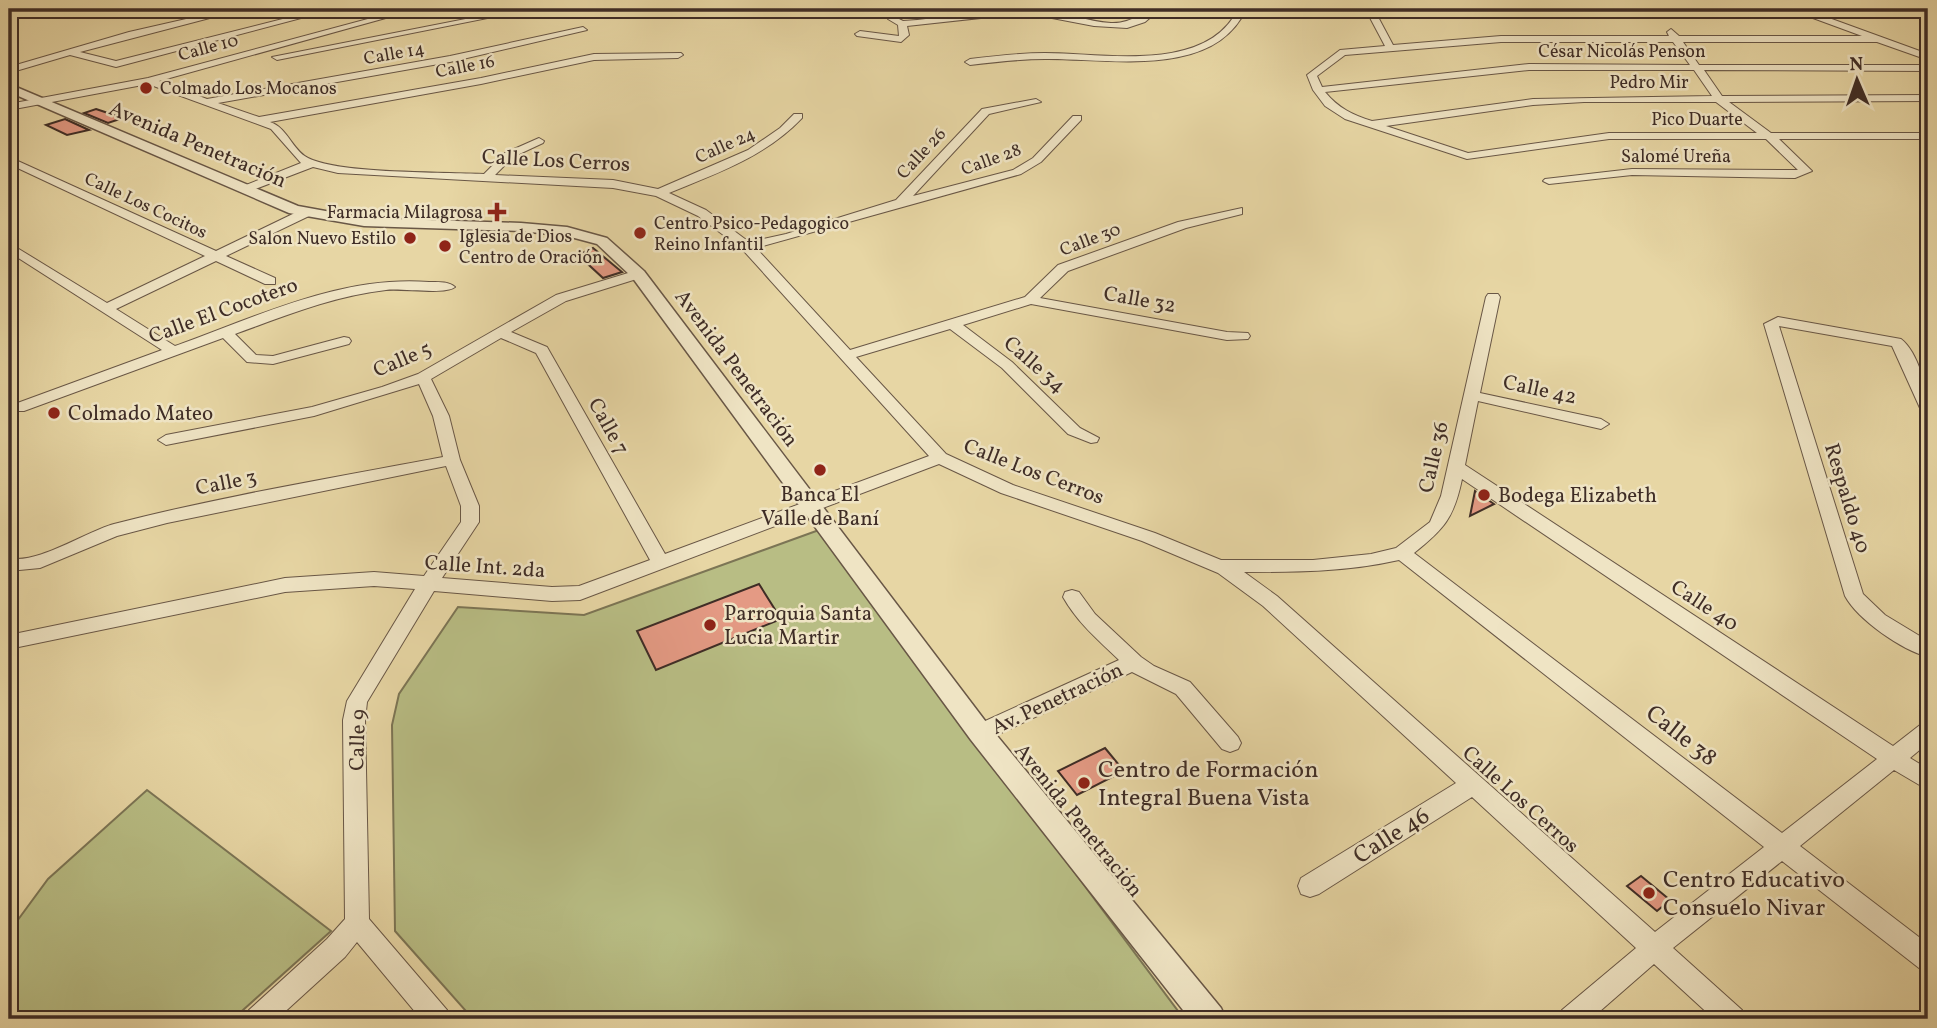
<svg xmlns="http://www.w3.org/2000/svg" width="1937" height="1028" font-family="Vollkorn,serif">
	<style>
		.green { fill: #b8bd84; stroke: #7c7555; stroke-width: 2 }
		.building { fill: #e49a84; stroke: #3f2d26; stroke-width: 2 }
		.lines { fill: none; stroke-linecap: round; stroke-linejoin: round }
		.minor-casing { stroke: #695746; stroke-width: 2 }
		.tertiary-casing { stroke: #695746; stroke-width: 3 }
		.minor { fill: #efe4c4; fill-rule: evenodd }
		.tertiary { fill: #efe4c4; fill-rule: evenodd }
		.poi-dot { fill: #8f2418; stroke: #efe4c4; stroke-width: 2.5 }
		.labels { text-anchor: middle; stroke-width: 5; stroke-linejoin: round; paint-order: stroke }
		.far-street-label { font-size: 18px; fill: #3f2d26; stroke: #efe4c4 }
		.far-poi-label { font-size: 18px; fill: #3f2d26; stroke: #efe4c4; text-anchor: start }
		.street-label { font-size: 21px; fill: #3f2d26; stroke: #efe4c4 }
		.poi-label { font-size: 21px; fill: #3f2d26; stroke: #efe4c4; text-anchor: start }
		.near-street-label { font-size: 24px; fill: #3f2d26; stroke: #efe4c4 }
		.near-poi-label { font-size: 24px; fill: #3f2d26; stroke: #efe4c4; text-anchor: start }
	</style>
	<rect width="100%" height="100%" fill="#e7d6a4"/>
	<filter id="stains"><feTurbulence type="fractalNoise" baseFrequency=".00286" numOctaves="4"/><feColorMatrix values="0 0 0 0 .2 0 0 0 0 .09 0 0 0 0 .02 0 0 0 .5 -.17"/></filter>
	<radialGradient id="worn" r=".72"><stop offset=".6" stop-color="#630" stop-opacity="0"/><stop offset="1" stop-color="#630" stop-opacity=".3"/></radialGradient>
	<path class="green" d="M819,530l365,489h-711l-78,-88 -3,-206 7,-31 59,-87 126,8z
		M147,790l184,141 -98,88h-224v-87l39,-53z"/>
	<path class="building" d="M96,109l27,9 -15,5 -24,-10z
		M65,119l24,11 -22,5 -21,-10z
		M593,248l29,24 -19,6 -25,-23z
		M1475,491l19,13 -24,12z
		M759,584l22,35 -125,51 -19,-39z
		M1105,748l19,23 -47,24 -19,-24z
		M1641,876l29,24 -13,11 -30,-25z"/>
	<g class="lines">
		<defs>
			<path id="minor" d="M230,9h14l-164,43 36,9 206,-52h13l-219,58 -46,-12 -61,18v-6l120,-35z
				M405,9h13l-259,72 48,18 243,-43 133,-29 4,3 -137,32 -232,41 41,14 222,-39 113,-24 87,-1 2,2 -5,3 -84,2 -113,24 -211,38c18,6 22,28 38,36 32,16 135,14 176,16l21,-21 34,-15 5,3 -1,2 -30,14 -18,18 118,5 45,9 90,-39 32,-22 14,-14h8v4c-37,39 -85,55 -133,75l37,17 43,32 37,-8 110,-34 86,-91 54,-10 5,3 -52,12 -76,82 100,-26 20,-12 40,-42h8v4l-40,42 -20,12 -265,74 94,102 175,-53 33,-32 120,-43 64,-14v6l-56,14 -118,43 -28,27 187,34 21,1 2,3 -2,3 -21,1 -196,-36 -68,21 49,37 68,66 19,10 -2,4 -6,1 -23,-9 -66,-66 -52,-39 -94,28 90,97 67,31 142,48 66,27h92l58,-6 25,-6 34,-26 11,-26 45,-199 2,-3h10l2,3 -20,96 121,26 8,5 -8,5 -123,-28 -13,64 428,281 27,-21 8,-3v21l-18,15 18,11v21l-34,-20 -94,76 128,98v27l-9,-3 -137,-107 -109,87 69,62 4,9h-32l-60,-55 -63,55h-33l4,-9 74,-62 -164,-151 -153,97 -9,3 -9,-3 -3,-8 3,-8 155,-95 -193,-177 -45,-33 -76,-32 -141,-48 -62,-29 -359,136 -28,1 -118,-10 -67,111 -2,18 4,199 78,91 4,9h-30l-64,-77 -12,15 -68,62h-32l4,-9 78,-71 18,-20 -2,-199 4,-19 68,-112 -41,-3 -89,6 -276,57v-14l276,-57 89,-6 50,4 37,-54v-16l-15,-40 -279,57 -50,13 -77,32 -31,3v-13c28,7 76,-26 105,-34 108,-28 219,-46 329,-67l-10,-41 -14,-32 -105,32 -148,29 -8,-5 8,-5 146,-28 70,-20 36,-13 138,-79 82,-25 5,1v6l-77,24 -55,31 36,15 118,207 264,-98 -187,-207 -44,-33 -42,-20 -43,-8 -275,-15 -25,-6 -68,26 -4,-2v-4l60,-24 -30,-34 -123,-45 -139,26v-6l139,-26zM501,338l35,15 114,207 -71,26 -27,1 -110,-9 37,-56v-16l-19,-46 -11,-44 -18,-37zM1462,479l415,280 -95,74 -368,-280c30,-24 40,-35 48,-74zM1399,560l365,287 -109,85 -378,-336 -33,-24c52,0 103,0 155,-12z
				M517,9h16l-256,51 -5,-3z
				M890,9h8l-1,9 6,3c47,-2 93,-17 139,-12 23,2 45,13 69,14 23,1 33,-15 49,-14l-15,13 -18,6 -33,-2 -68,-13 -119,13 2,9 -8,7 -44,-6 -2,-2 5,-3 39,5 -1,-11 -10,-6z
				M1238,9h8c-32,71 -140,49 -201,50 -25,0 -50,3 -75,6l-5,-3 5,-3c25,-3 50,-6 75,-6 58,0 162,21 193,-44z
				M1375,9l419,1 24,4 110,40v6l-51,-18h-194l16,23h229v6l-224,-1 18,26 206,-1v6l-199,1 42,31h157v6h-149l33,32 -17,7 -163,-3 -83,9 -6,-3 2,-2 87,-10 166,1 -32,-31h-157l-142,20 -122,-40 -20,-13 -12,-16 -6,-15 33,-25 45,-4 -17,-32zM1523,12l60,4h211l19,2 49,18h-183l-8,-7 -4,3 2,4h-168l-108,9 -16,-30zM1501,42h172l17,23 -161,-1 -207,23 -5,-11 28,-21zM1529,70h165l18,26 -179,3 -161,22c-19,-6 -34,-13 -47,-29zM1584,102h132l41,31h-148l-141,20 -82,-27 147,-21z
				M1917,9l11,2v6l-11,-5z
				M9,157l207,94 85,-41h8v6l-83,40 49,22v6h-10l-49,-23 -100,48 59,37c81,-29 166,-71 254,-64 9,0 19,-1 26,5 -9,8 -54,1 -69,3 -53,6 -101,26 -151,44l21,21 17,1 71,-19 5,1 2,3 -2,3 -76,20 -26,-2 -24,-24 -199,73h-12l-2,-3 2,-3 150,-55 -153,-98v-9l98,60 98,-47 -196,-92z
				M1778,317l123,22c17,13 28,53 27,74l-8,-5 -28,-62 -113,-20 84,268 22,21 43,26v16c-26,-7 -70,-37 -83,-61l-81,-272z
				M1072,590l7,2 16,22 46,43 13,9 36,16 48,55 3,6 -3,6 -8,3 -8,-3 -46,-55 -44,-22 -144,67 -8,3 -8,-3 -3,-6 3,-6 147,-67c-21,-20 -42,-38 -56,-63l2,-5z"/>
			<path id="tertiary" d="M9,84l289,122 66,12 157,5 46,4 40,11 37,33 345,455 232,282 5,11h-36l-219,-279 -339,-463 -35,-33 -30,-8 -46,-5 -157,-5 -75,-13 -280,-121z"/>
		</defs>
		<use href="#minor" class="minor-casing"/>
		<use href="#tertiary" class="tertiary-casing"/>
		<use href="#minor" class="minor"/>
		<use href="#tertiary" class="tertiary"/>
	</g>
	<g class="poi-dot">
		<circle cx="146" cy="88" r="7"/>
		<path d="M493.5 201.5h7v7h7v7h-7v7h-7v-7h-7v-7h7z"/>
		<circle cx="640" cy="233" r="7"/>
		<circle cx="410" cy="238" r="7"/>
		<circle cx="445" cy="246" r="7"/>
		<circle cx="54" cy="413" r="7"/>
		<circle cx="820" cy="470" r="7"/>
		<circle cx="1484" cy="495" r="7"/>
		<circle cx="710" cy="625" r="7"/>
		<circle cx="1084" cy="783" r="7"/>
		<circle cx="1649" cy="893" r="7"/>
	</g>
	<g class="labels">
		<g class="far-street-label">
			<text transform="translate(208 47) rotate(-15)" y="6">Calle 10</text>
			<text x="1622" y="57">César Nicolás Penson</text>
			<text transform="translate(394 53) rotate(-10)" y="6">Calle 14</text>
			<text transform="translate(465 66) rotate(-11)" y="6">Calle 16</text>
			<text x="1649" y="88">Pedro Mir</text>
			<text x="1697" y="125">Pico Duarte</text>
			<text transform="translate(725 145) rotate(-24)" y="6">Calle 24</text>
			<text transform="translate(921 153) rotate(-47)" y="6">Calle 26</text>
			<text x="1676" y="162">Salomé Ureña</text>
			<text transform="translate(991 159) rotate(-20)" y="6">Calle 28</text>
			<text transform="translate(146 205) rotate(25)" y="6">Calle Los Cocitos</text>
			<text transform="translate(1090 239) rotate(-21)" y="6">Calle 30</text>
		</g>
		<g class="far-poi-label">
			<text x="160" y="94">Colmado Los Mocanos</text>
			<text x="483" y="218" text-anchor="end">Farmacia Milagrosa</text>
			<text x="654" y="229">Centro Psico-Pedagogico<tspan x="654" dy="21">Reino Infantil</tspan></text>
			<text x="459" y="242">Iglesia de Dios<tspan x="459" dy="21">Centro de Oración</tspan></text>
			<text x="396" y="244" text-anchor="end">Salon Nuevo Estilo</text>
		</g>
		<g class="street-label">
			<text transform="translate(198 144) rotate(23)" y="7">Avenida Penetración</text>
			<text transform="translate(556 160) rotate(3)" y="7">Calle Los Cerros</text>
			<text transform="translate(1140 299) rotate(10)" y="7">Calle 32</text>
			<text transform="translate(223 310) rotate(-20)" y="7">Calle El Cocotero</text>
			<text transform="translate(402 359) rotate(-23)" y="7">Calle 5</text>
			<text transform="translate(1035 364) rotate(41)" y="7">Calle 34</text>
			<text transform="translate(737 368) rotate(53)" y="7">Avenida Penetración</text>
			<text transform="translate(1540 389) rotate(12)" y="7">Calle 42</text>
			<text transform="translate(609 426) rotate(61)" y="7">Calle 7</text>
			<text transform="translate(1433 457) rotate(-77)" y="7">Calle 36</text>
			<text transform="translate(1034 471) rotate(21)" y="7">Calle Los Cerros</text>
			<text transform="translate(226 482) rotate(-11)" y="7">Calle 3</text>
			<text transform="translate(1848 498) rotate(73)" y="7">Respaldo 40</text>
			<text transform="translate(485 566) rotate(4)" y="7">Calle Int. 2da</text>
			<text transform="translate(1705 605) rotate(33)" y="7">Calle 40</text>
			<text transform="translate(1057 698) rotate(-25)" y="7">Av. Penetración</text>
			<text transform="translate(357 740) rotate(-88)" y="7">Calle 9</text>
			<text transform="translate(1521 799) rotate(42)" y="7">Calle Los Cerros</text>
			<text transform="translate(1079 820) rotate(51)" y="7">Avenida Penetración</text>
		</g>
		<g class="poi-label">
			<text x="68" y="420">Colmado Mateo</text>
			<text x="820" y="501" text-anchor="middle">Banca El<tspan x="820" dy="24">Valle de Baní</tspan></text>
			<text x="1498" y="502">Bodega Elizabeth</text>
			<text x="724" y="620">Parroquia Santa<tspan x="724" dy="24">Lucia Martir</tspan></text>
		</g>
		<g class="near-street-label">
			<text transform="translate(1682 735) rotate(38)" y="8">Calle 38</text>
			<text transform="translate(1391 835) rotate(-32)" y="8">Calle 46</text>
		</g>
		<g class="near-poi-label">
			<text x="1098" y="777">Centro de Formación<tspan x="1098" dy="28">Integral Buena Vista</tspan></text>
			<text x="1663" y="887">Centro Educativo<tspan x="1663" dy="28">Consuelo Nivar</tspan></text>
		</g>
	</g>
	<rect width="1937" height="1028" fill="none" stroke="#e7d6a4" stroke-width="35"/>
	<rect x="10" y="10" width="1916" height="1007" fill="none" stroke="#3f2d26" stroke-width="3.5"/>
	<rect x="18" y="18" width="1902" height="993" fill="none" stroke="#3f2d26" stroke-width="2"/>
	<g transform="translate(1857 80) rotate(358)" stroke="#efe4c4" stroke-width="5" paint-order="stroke">
	<path d="M0-5L12 26L0 18L-12 26Z" fill="#3f2d26"/>
	<text y="-10" font-size="19" font-weight="bold" text-anchor="middle" fill="#3f2d26">N</text>
	</g>
	<rect width="100%" height="100%" filter="url(#stains)"/>
	<rect width="100%" height="100%" fill="url(#worn)"/>
</svg>
